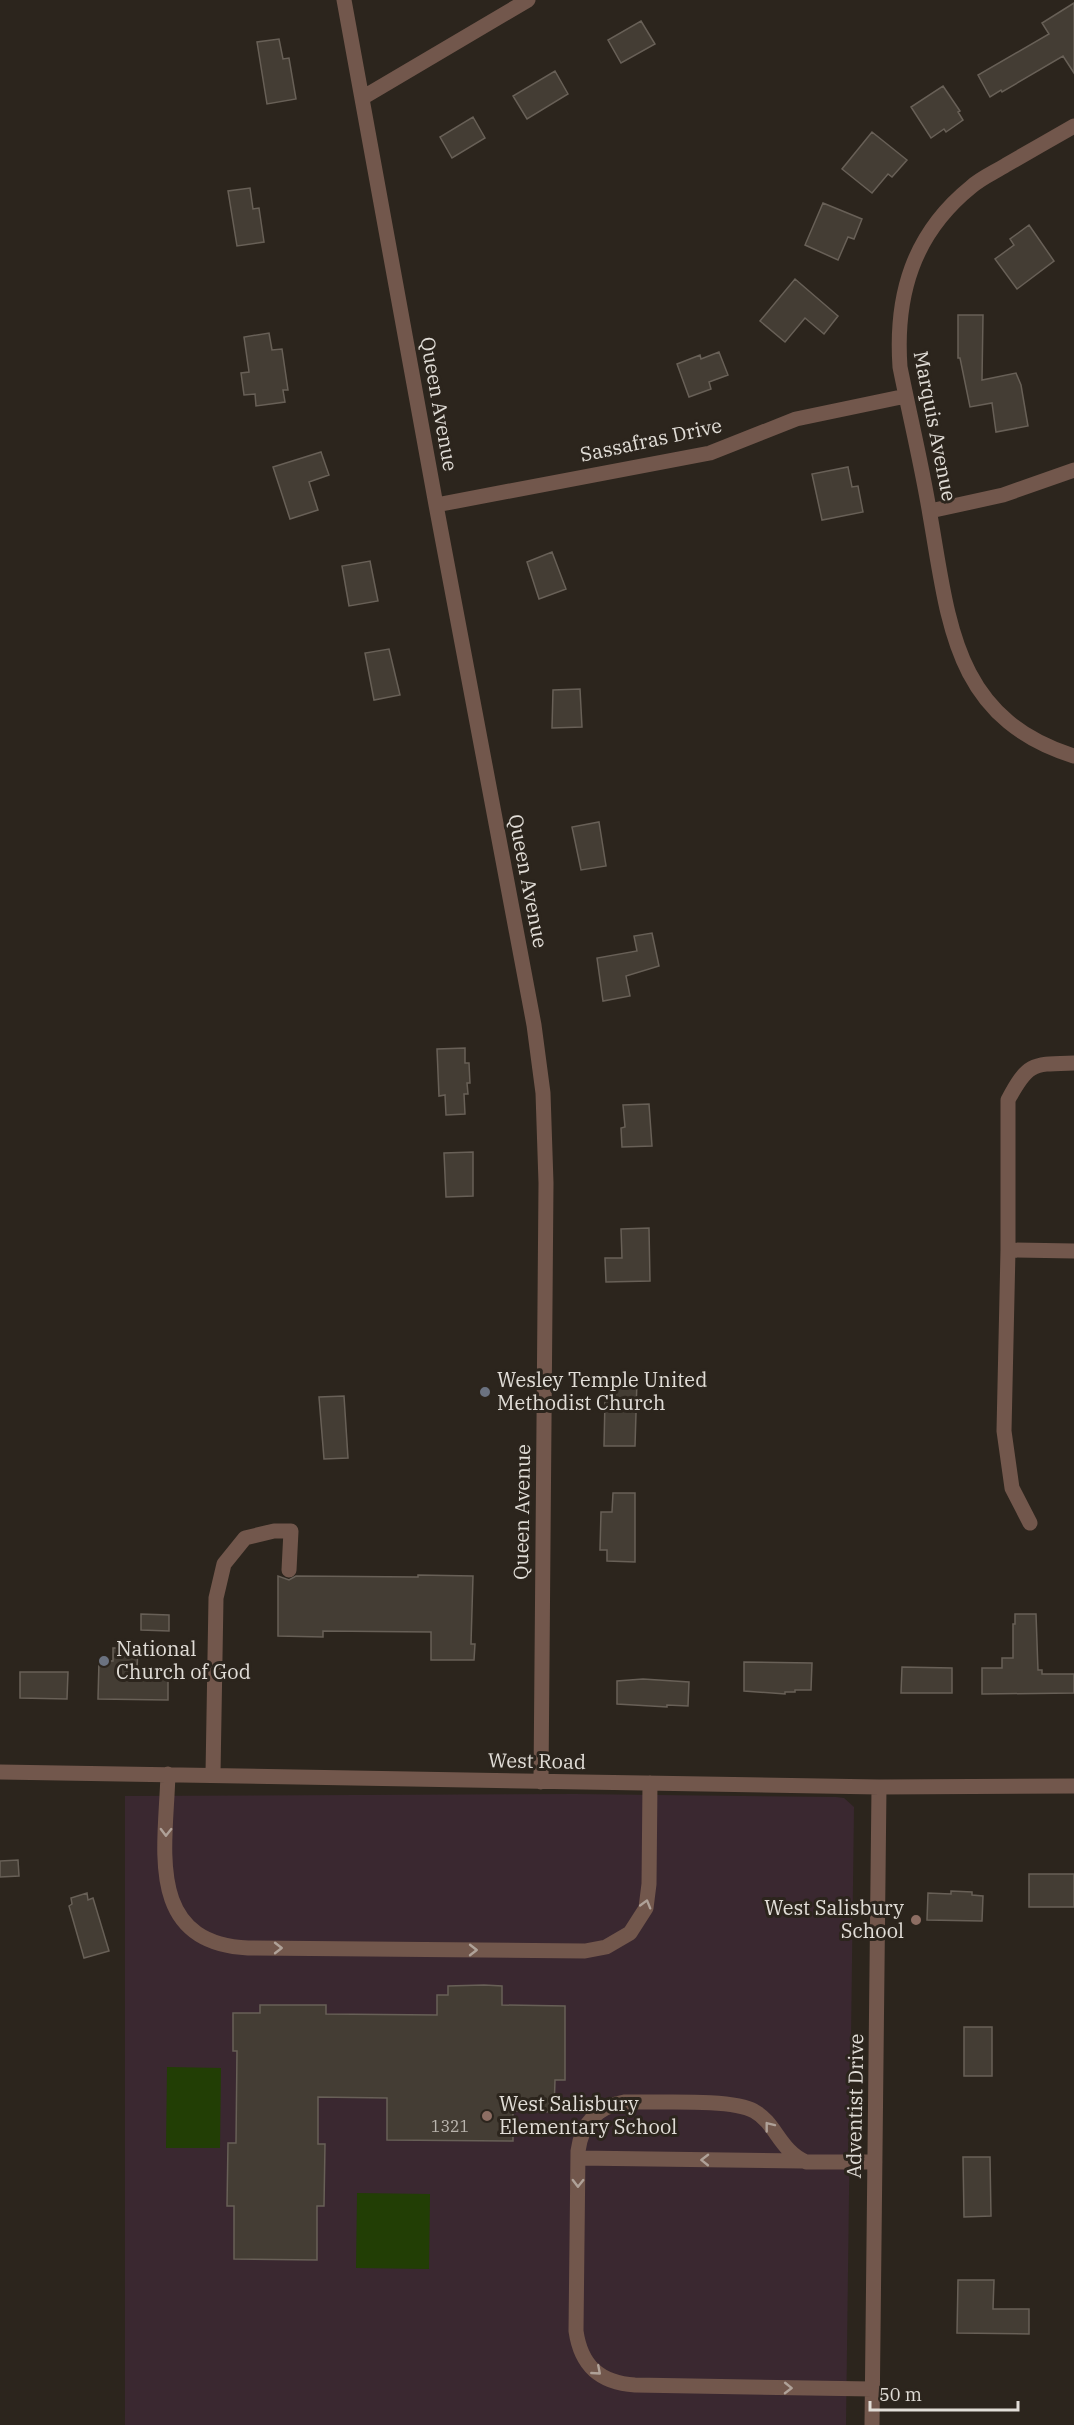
<svg xmlns="http://www.w3.org/2000/svg" width="1074" height="2425" font-family="'IBM Plex Serif',serif">
	<style>
		.education { fill: #3a2830 }
		.green { fill: #223e05 }
		.building { fill: #443d34; stroke: #686057; stroke-width: 1.5 }
		.lines { fill: none; stroke-linecap: round; stroke-linejoin: round }
		.minor { stroke: #72574c; stroke-width: 15 }
		.oneway { stroke: #afa198 }
		.worship-dot { fill: #6b7280; stroke: #2c251d; stroke-width: 2 }
		.education-dot { fill: #8d6e63; stroke: #2c251d; stroke-width: 2 }
		.labels { text-anchor: middle; stroke-width: 6; stroke-linejoin: round; paint-order: stroke }
		.number-label { font-size: 16px; fill: #bab5ae }
		.street-label { font-size: 20px; fill: #e1ddd7; stroke: #2c251d }
		.poi-label { font-size: 20px; fill: #e1ddd7; stroke: #2c251d; text-anchor: start }
	</style>
	<rect width="100%" height="100%" fill="#2c251d"/>
	<path class="education" d="M575,1794l261,3 8,1 10,9 -8,618h-721v-629z"/>
	<path class="green" d="M167,2067l54,1 -1,80h-54z
		M357,2193l73,1 -1,75 -73,-1z"/>
	<path class="building" d="M1074,3v70l-11,-17 -61,36 -1,-2 -11,7 -12,-22 71,-41 -7,-11z
		M641,21l14,23 -34,19 -13,-23z
		M279,39l4,20 6,-1 7,41 -29,5 -10,-62z
		M555,71l13,23 -41,25 -14,-23z
		M943,86l17,25 -2,1 5,8 -17,12 -2,-3 -13,9 -20,-31z
		M473,117l12,21 -33,20 -12,-21z
		M872,132l35,28 -15,17 -4,-3 -16,19 -30,-24z
		M250,188l3,21 6,-1 5,34 -27,4 -9,-55z
		M823,203l39,16 -8,20 -6,-2 -10,23 -33,-15z
		M1029,225l25,36 -37,28 -22,-30 19,-14 -4,-6z
		M795,279l43,37 -14,18 -19,-16 -20,24 -25,-21z
		M958,315h25l-1,65 34,-7 5,12 7,41 -32,6 -4,-29 -22,4 -10,-49h-2z
		M269,333l3,17 10,-1 6,41h-5l2,12 -29,4 -1,-12 -11,1 -3,-22 8,-1 -5,-35z
		M719,352l9,23 -19,7 2,7 -22,8 -12,-33 23,-9 1,4z
		M321,452l8,23 -20,7 9,28 -28,9 -17,-52z
		M848,467l4,20 6,-1 5,26 -41,8 -10,-46z
		M552,552l14,37 -27,10 -12,-37z
		M370,561l8,40 -29,5 -7,-40z
		M389,649l11,46 -26,5 -9,-47z
		M580,689l2,38 -30,1 1,-38z
		M599,822l7,44 -25,4 -9,-43z
		M652,933l7,33 -33,10 4,20 -27,5 -6,-43 40,-7 -3,-15z
		M465,1048v15h4l1,20h-3l1,11h-4l1,20 -19,1 -1,-20 -6,1 -2,-47z
		M649,1104l3,42 -30,1 -1,-19 4,-1 -2,-22z
		M473,1152v44l-27,1 -2,-44z
		M649,1228l1,53 -44,1 -1,-24h17l-1,-29z
		M613,1379l24,1 -2,66h-31l1,-46h7z
		M344,1396l4,62 -24,1 -5,-62z
		M613,1493h22v69l-28,-1v-11h-7l1,-38h11z
		M418,1575l55,1 -2,68h4l-1,16h-43v-28l-108,-1v6l-45,-1v-60l11,4 7,-4 122,1z
		M141,1614l28,1v16l-28,-1z
		M1015,1614h21l2,56h4v4h32v19l-92,1v-26h20v-10h11v-34h2z
		M113,1648h25l-1,22h31v30l-70,-1 1,-38h14z
		M744,1662l68,1 -1,27h-16v2h-10v2l-41,-3z
		M902,1667l50,1v25h-51z
		M20,1672h48l-1,27 -47,-1z
		M643,1679l46,3 -1,24 -21,-1v2l-50,-3v-23z
		M18,1860l1,16 -19,1v-16z
		M1029,1874h45v33h-45z
		M951,1891l21,1v3l11,1 -1,25 -55,-1 1,-27 23,1z
		M87,1893l1,7 5,-2 16,53 -25,7 -15,-52 3,-2 -1,-6z
		M484,1985l18,1v19l63,1v74h-10l-1,32 -41,-1v30l-126,-1v-42l-69,-1v47h7l-1,62h-7v54l-83,-1v-53h-7l1,-63h8l1,-92h-4v-38h27v-8h66v9l111,1v-20h11v-9z
		M964,2027h28v49h-28z
		M963,2157h27l1,59 -27,1z
		M958,2280h36l-1,29h36v25l-72,-1z"/>
	<g class="lines">
		<path class="minor" d="M344,0l92,505 98,520 9,68 3,90 -5,599
			M362,98l166,-98
			M1074,126c-23,13 -45,26 -68,39 -11,7 -25,13 -35,22 -58,47 -76,108 -71,180 10,50 22,99 30,148 19,107 23,203 144,241
			M436,505l274,-52 86,-34 110,-23
			M930,511l73,-16 71,-25
			M1008,1250v-150c20,-38 25,-36 66,-37
			M1030,1523l-18,-35 -8,-57 4,-181 66,1
			M0,1772l879,15 195,-1
			M168,1774c-2,73 -24,169 80,174l337,3 21,-4 24,-14 16,-25 3,-24 1,-101
			M213,1774l3,-176 8,-34 21,-26 29,-7h17l-2,39
			M578,2158l225,3
			M872,2389l-237,-4c-35,-2 -54,-19 -59,-54l2,-180c4,-28 18,-44 47,-49 29,1 107,-4 129,9 22,12 25,39 52,51h69
			M872,2425l7,-638"/>
	</g>
	<defs><path id="oneway-chevron" d="M-2-3.5L2.5 0L-2 3.5" fill="none" stroke-width="1.6" stroke-linecap="round" stroke-linejoin="round" transform="scale(1.5)"/></defs>
	<g class="oneway">
		<use href="#oneway-chevron" transform="translate(166 1832) rotate(91)"/>
		<use href="#oneway-chevron" transform="translate(646 1904) rotate(-74)"/>
		<use href="#oneway-chevron" transform="translate(278 1948)"/>
		<use href="#oneway-chevron" transform="translate(473 1950)"/>
		<use href="#oneway-chevron" transform="translate(769 2126) rotate(-128)"/>
		<use href="#oneway-chevron" transform="translate(705 2160) rotate(-179)"/>
		<use href="#oneway-chevron" transform="translate(578 2183) rotate(91)"/>
		<use href="#oneway-chevron" transform="translate(597 2371) rotate(41)"/>
		<use href="#oneway-chevron" transform="translate(788 2388) rotate(1)"/>
	</g>
	<g class="worship-dot">
		<circle cx="485" cy="1392" r="6"/>
		<circle cx="104" cy="1661" r="6"/>
	</g>
	<g class="education-dot">
		<circle cx="916" cy="1920" r="6"/>
		<circle cx="487" cy="2116" r="6"/>
	</g>
	<g class="labels">
		<g class="number-label">
			<text x="450" y="2132">1321</text>
		</g>
		<g class="street-label">
			<text transform="translate(439 404) rotate(80)" y="7">Queen Avenue</text>
			<text transform="translate(935 426) rotate(79)" y="7">Marquis Avenue</text>
			<text transform="translate(651 440) rotate(-12)" y="7">Sassafras Drive</text>
			<text transform="translate(528 881) rotate(79)" y="7">Queen Avenue</text>
			<text transform="translate(522 1512) rotate(-89)" y="7">Queen Avenue</text>
			<text transform="translate(537 1761) rotate(1)" y="7">West Road</text>
			<text transform="translate(855 2106) rotate(-89)" y="7">Adventist Drive</text>
		</g>
		<g class="poi-label">
			<text x="497" y="1387">Wesley Temple United<tspan x="497" dy="23">Methodist Church</tspan></text>
			<text x="116" y="1656">National<tspan x="116" dy="23">Church of God</tspan></text>
			<text x="904" y="1915" text-anchor="end">West Salisbury<tspan x="904" dy="23">School</tspan></text>
			<text x="499" y="2111">West Salisbury<tspan x="499" dy="23">Elementary School</tspan></text>
		</g>
	</g>
	<path d="M870 2401v9h148v-9" fill="none" stroke="#e1ddd7" stroke-width="3"/>
	<text x="879" y="2401" font-size="18" fill="#e1ddd7" stroke="#2c251d" stroke-width="4.5" paint-order="stroke">50 m</text>
</svg>
